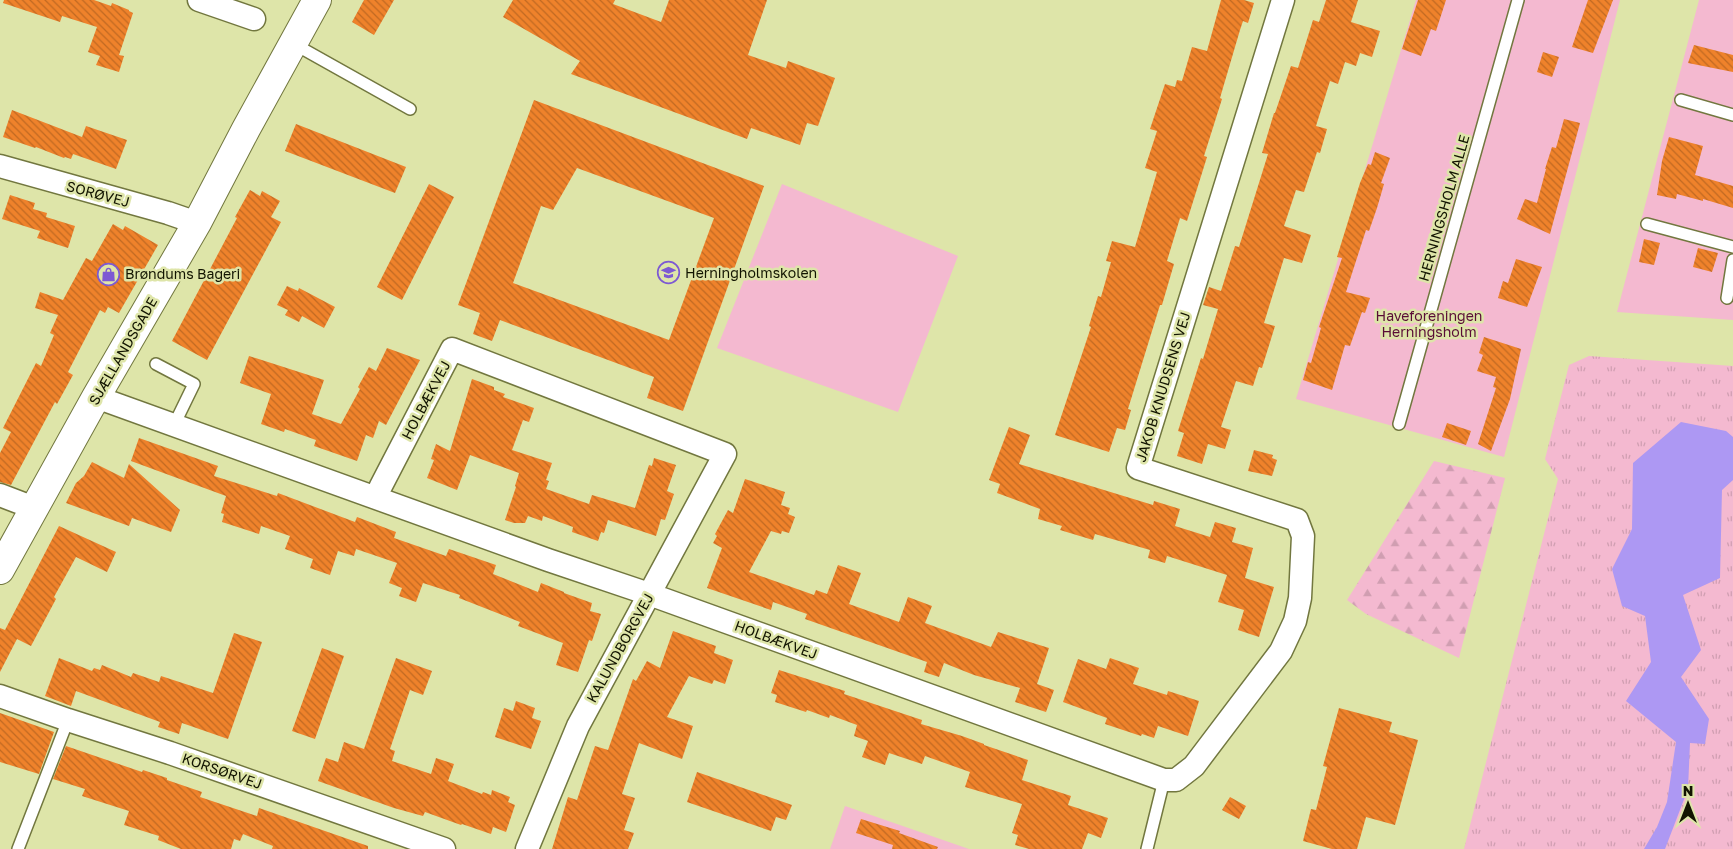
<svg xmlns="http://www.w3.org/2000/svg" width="1733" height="849" font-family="'Golos Text',sans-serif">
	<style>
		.grass { fill: url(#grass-tufts) }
		.forest { fill: url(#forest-firs) }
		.green { fill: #f4b9d0 }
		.water { fill: #ad98f3 }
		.building { fill: url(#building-back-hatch); fill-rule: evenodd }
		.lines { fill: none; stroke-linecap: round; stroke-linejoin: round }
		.service-casing { stroke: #72773f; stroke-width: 14 }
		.minor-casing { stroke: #72773f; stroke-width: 25 }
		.tertiary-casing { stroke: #72773f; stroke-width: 30 }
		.service { stroke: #fff; stroke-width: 11 }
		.minor { stroke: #fff; stroke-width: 22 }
		.tertiary { stroke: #fff; stroke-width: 28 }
		.labels { text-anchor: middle; stroke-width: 5; stroke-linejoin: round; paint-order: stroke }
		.street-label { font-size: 14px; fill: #121401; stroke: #dee5a9 }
		.poi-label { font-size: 14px; fill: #121401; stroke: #dee5a9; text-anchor: start }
		.park-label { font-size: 14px; fill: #590c36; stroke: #dee5a9 }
	</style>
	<defs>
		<pattern id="grass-tufts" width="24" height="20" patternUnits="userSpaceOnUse" patternTransform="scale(1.25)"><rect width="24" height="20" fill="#f4b9d0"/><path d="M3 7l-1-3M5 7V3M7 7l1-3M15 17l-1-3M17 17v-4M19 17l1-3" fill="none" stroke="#d09eb1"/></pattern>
		<pattern id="forest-firs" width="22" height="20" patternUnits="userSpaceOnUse" patternTransform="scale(1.25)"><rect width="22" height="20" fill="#f4b9d0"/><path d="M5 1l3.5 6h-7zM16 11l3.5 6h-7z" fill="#d09eb1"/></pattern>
		<pattern id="building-back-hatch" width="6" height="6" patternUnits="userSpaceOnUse" patternTransform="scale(1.25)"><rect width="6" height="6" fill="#ef822b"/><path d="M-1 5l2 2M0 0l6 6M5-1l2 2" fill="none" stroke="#c06922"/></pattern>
	</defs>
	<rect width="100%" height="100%" fill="#dee5a9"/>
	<path class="grass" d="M1589,356l144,10v483h-269l94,-370 -13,-20 24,-94z"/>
	<path class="forest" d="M1434,461l71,17 -46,180 -93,-44 -19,-14z"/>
	<path class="green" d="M1416,0h204l-116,457 -208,-58z
		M1699,0h34v320l-116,-8z
		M782,184l176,72 -60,156 -181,-64z
		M845,806l124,43h-139z"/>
	<path class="water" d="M1681,422l45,9 7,6v43l-11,10 -2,88 -37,17 18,55 -20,27 28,42 -4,25 -15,-1 -2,46 -23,60h-21l13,-22 10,-25 9,-60 -50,-41 25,-39 -6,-46 -23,-10 -10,-37 20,-40 1,-66z"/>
	<path class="building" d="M4,0h90l17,6 1,-3 17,7v1l4,2 -14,42 5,1 -5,16 -23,-7 4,-9 -12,-4 9,-25 -35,-11 -2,6 -57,-19z
		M364,0h30l-20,35 -22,-13z
		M513,0h102l-2,4 48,18 8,-22h98l-19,55 38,13 2,-7 47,17 -17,48 -11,-3 -7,22 -49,-17 -4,11 -176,-65 9,-13 -77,-44z
		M1221,0h23l10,3 -6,20 -5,-2 -3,9 -20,68 2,1 -18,57 3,1 -20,64 -7,-3 -13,43 7,3 -12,41h-2l-32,104 3,1 -6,20 -8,-2 -8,24 -54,-17 36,-108 -2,-1 9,-30 3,1 10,-35 -5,-1 6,-20 23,6 22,-75 -12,-4 12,-37 -7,-2 15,-45 10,3 2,-7 5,1 10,-34 15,4z
		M1326,0h32l-7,22 29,9 -8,26 -12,-4 -4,13 -11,-4 -7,22 -8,-3 -14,45 11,3 -7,24 -3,-1 -13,40 -8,-2 -12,36 27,9 -9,28 -18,-5 -20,65 11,3 -13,42 -3,-1 -6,19 -17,-5 -15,46 10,3 -6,19 -17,-5 -6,20 -25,-8 7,-23 -6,-2 23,-73 2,1 15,-50 -15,-4 6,-18 12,4 14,-45 4,1 29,-93 -6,-1 12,-40h1l16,-47 7,2 15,-48 6,2z
		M1418,0h28l-10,31 -5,-2 -10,27 -19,-7z
		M1588,0h25l-20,53 -21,-6z
		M1694,45l39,10v17l-45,-9z
		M1543,52l16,5 -7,20 -15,-5z
		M534,100l230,86 -81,225 -36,-13 7,-21 -154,-57 -8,21 -19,-7 7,-21 -22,-8zM577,168l137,50 -45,122 -156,-57 28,-77 12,4z
		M12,110l70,27 4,-11 41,14 -11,29 -43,-15 -2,5 -6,-2 -1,1 -28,-11 -1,1 -32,-11z
		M1564,119l16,4 -30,111 -33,-15 8,-20 12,4 9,-34h-1l7,-22 4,1z
		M296,124l110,43 -11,26 -110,-42z
		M1669,137l34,9 -8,29 38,11v22l-30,-9v2l-26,-7 -1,5 -19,-4 5,-34z
		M1375,152l15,6 -9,25 3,1 -7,24 -8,23 -3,-1 -20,62 24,6 -5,15 -3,-1 -12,34 -5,-1 -13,45 -29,-10 5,-18 3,1 10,-35 -2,-1 23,-69 -5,-1 23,-74 8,-19 3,1z
		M429,184l25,13 -52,103 -25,-13z
		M250,190l10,6 2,-5 18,10 -9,16 10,5 -74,138 -35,-19 65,-123 -2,-1z
		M10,195l25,8 -2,6 14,4 -1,4 29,9 -7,22 -31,-10 3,-7 -38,-12z
		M113,224l10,6 2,-4 33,19 -39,68 -11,-6 -3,6 -5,-3 -32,62 5,3 -16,29 -2,-2 -44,83 -11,-3v-29l11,-21 -8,-4 33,-65 5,3 13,-31 -4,-2 8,-18 -23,-7 5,-16 23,8 23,-42 6,3z
		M1644,239l16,4 -6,22 -15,-3z
		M1698,248l20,5 -6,19 -19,-5z
		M1516,259l26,8 -15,40 -29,-9 5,-17 5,2z
		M287,286l11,5 1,-3 36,19 -11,21 -22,-12 -3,6 -14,-7 3,-5 -11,-5z
		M1484,337l37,12 -11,50 -19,52 -13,-7 18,-56 -3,-1 3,-10 -19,-6 6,-16 -4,-2z
		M387,348l33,12 -34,65 -7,-4 -6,17 -7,-3 -9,26 -43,-15 2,-6 -31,-11 -1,3 -23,-8 10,-30 -31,-11 9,-27 75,24 -12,34 29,10 19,-35 -2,-2 11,-20 7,4z
		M472,379l22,8v3l11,4 -2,3 31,11 -5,14 -6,-2 -11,30 40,13 -6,17 3,1 -3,8 43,15 3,-9 43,13 14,-43 3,1 2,-8 22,7 -9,26 7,3 -9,26 -4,-1 -5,17 -48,-16 -4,13 -3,-1 -3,9 -26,-9 1,-5 -30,-11 -1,5 -14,-5 -3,7h-11l-9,-3 11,-33 -1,-1 4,-13 -49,-18 -13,35 -30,-12 7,-18 -3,-1 5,-15 14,7z
		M1447,423l24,8 -5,14 -24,-8z
		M1009,427l21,8 -11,29 134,41 1,-4 26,8 -5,17 35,11 5,-15 21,6 -4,14 21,6 -8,30 29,9 -15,50 -21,-7 6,-20 -26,-8 9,-27 -60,-19 -2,7 -17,-5 2,-8 -55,-16 -2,6 -33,-10 2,-4 -24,-7 2,-10 -43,-16 3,-9 -11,-4z
		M139,438l79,28 -4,10 63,20 1,-3 77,29 2,-5 39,15 -2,6 52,18 3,-7 47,16 -3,9 45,18 3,-9 23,9v1l28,10 -2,8 11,3 -9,27 -3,-1 -11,32 -22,-7 7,-22 -45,-17 2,-4 -61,-24 1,-3 -37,-12 -7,19 -17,-6 3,-8 -13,-5 8,-20 -41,-14 -2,7 -16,-5 -8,24 -20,-7 3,-9 -28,-10 5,-13 -29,-10 -2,8 -37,-12 2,-8 -3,-1 5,-17 -95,-35z
		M1254,450l19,5 -1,3 5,2 -5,16 -24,-5z
		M92,462l32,16 5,-14 51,46 -9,22 -39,-14 -3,8 -63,-23 10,-20 8,-7z
		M745,479l40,13 -4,13 9,3 -2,6 7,3 -6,16 -7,-2 -1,3 -10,-3 -22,41 65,23 2,-5 11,4 11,-29 23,8 -12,31 50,18 9,-25 24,9 -7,17 66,24 7,-15 51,16 -12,36 17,6 -8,22 -31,-10 5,-14 -46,-13 -30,-12 -5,14 -15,-5 3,-10 -122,-43 2,-5 -34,-12 -2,8 -64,-22 15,-40 -9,-5 4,-7 -2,-2 13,-24 5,3z
		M59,526l57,26 -9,20 -31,-15 -22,40 2,2 -25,47 -14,-7 -17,33v-44l5,2z
		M673,631l43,15 -2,7 19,7 -8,24 -11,-4 -2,4 -23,-8 -22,41 26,9 -11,33 -43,-16 -17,51 13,4 -11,32 10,3 -6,16h-76l16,-52 9,3 18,-54 13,4 25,-71 3,2 11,-20 13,7z
		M234,633l28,9 -34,97 -46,-16 -3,11 -21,-7 2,-5 -84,-31 -5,15 -26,-10 14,-38 33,13 2,-3 6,2 2,-5 29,12 2,-4 26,9 2,-6 52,17z
		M322,648l22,8 -29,83 -23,-8z
		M396,658l36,13 -9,24 -13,-5 -20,59 5,2 -3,10 39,13 5,-16 18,6 -6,17 34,13 1,-2 8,3 1,-5 18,7 -2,5 7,3 -9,27 -13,-5 -2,7 -29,-10 -1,1 -36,-13 -2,4 -29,-8 -76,-27 8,-23 12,4 6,-20 20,7z
		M1110,658l29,10 -6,16 34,11 1,-4 31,10 -11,35 -30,-10 -4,12 -12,-4 -1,2 -36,-12 2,-6 -44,-16 15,-43 28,10z
		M779,670l66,21 -1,3 78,26 -1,4 41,12 22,8v1l44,15 -6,20 49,16 -3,9 40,13 -7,20 -13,-5 -6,16h-53l-14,-4 3,-10 -6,-2 10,-29 -57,-17 5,-15 -45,-16 -3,8 -33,-11 -4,12 -23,-8 6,-16 -14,-5 3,-11 -27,-10 -1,3 -22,-8 -1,2 -31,-10 2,-7 -6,-2z
		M516,701l19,7 -3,10 9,3 -10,28 -36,-12 9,-29 9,3z
		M1339,708l53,14 -3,10 29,8 -23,85 -29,-8 -9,32h-25l-29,-8 8,-32 5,1 11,-43 -4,-1z
		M0,713l54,19 -15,42 -39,-12z
		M66,746l76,26 1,-2 24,8v2l35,12 -2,5 57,19 2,-8 109,38v3h-96l1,-3 -30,-12 -3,7 -6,-2 -3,10h-50l-23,-9 1,-4 -35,-11 5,-14 -47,-15 3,-7 -32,-10z
		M697,772l95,33 -6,15 -10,-3 -5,14 -84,-29z
		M1230,797l16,9 -7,13 -17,-9z
		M861,819l39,12 -1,2 39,14 -1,2h-45l1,-4 -37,-12z"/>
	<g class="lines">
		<defs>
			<path id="service" d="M294,44l116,65
				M1681,100l52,15
				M1647,224l86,23
				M1727,298l6,-38
				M156,364l38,20 -20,41
				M1399,424l119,-424
				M18,849l50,-129
				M1147,849l17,-69"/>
			<path id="minor" d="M199,0l55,19
				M0,166l168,47 29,10
				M96,397l452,163 101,34 515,186h12l18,-14 87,-115 14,-30 5,-23 3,-62 -6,-16 -159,-52 145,-468
				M0,495l34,13
				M376,497l5,-11 71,-137 273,105 -147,272 -51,123
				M0,696l68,24 102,33 274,96"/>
			<path id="tertiary" d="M0,570l96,-173 101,-174 49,-94 71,-129"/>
		</defs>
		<use href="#service" class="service-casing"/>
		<use href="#minor" class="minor-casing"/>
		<use href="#tertiary" class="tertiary-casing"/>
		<use href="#service" class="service"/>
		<use href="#minor" class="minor"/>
		<use href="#tertiary" class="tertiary"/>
	</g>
	<defs>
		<symbol id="school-ring" viewBox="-11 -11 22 22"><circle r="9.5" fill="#dee5a9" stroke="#7d59d3" stroke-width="1.5"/><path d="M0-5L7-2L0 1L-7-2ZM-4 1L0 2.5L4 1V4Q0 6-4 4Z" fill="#7d59d3"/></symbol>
		<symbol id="shop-ring" viewBox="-11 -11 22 22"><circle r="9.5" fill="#dee5a9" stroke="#7d59d3" stroke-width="1.5"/><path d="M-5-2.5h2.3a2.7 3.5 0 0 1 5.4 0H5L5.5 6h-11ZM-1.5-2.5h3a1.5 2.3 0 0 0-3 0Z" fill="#7d59d3"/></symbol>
	</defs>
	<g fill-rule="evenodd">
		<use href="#school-ring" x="656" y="260" width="25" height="25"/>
		<use href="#shop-ring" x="96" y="262" width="25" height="25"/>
	</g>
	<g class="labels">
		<g class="street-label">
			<text transform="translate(98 194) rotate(15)" y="5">SORØVEJ</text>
			<text transform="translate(1444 208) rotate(-74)" y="5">HERNINGSHOLM ALLE</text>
			<text transform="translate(123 351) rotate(-60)" y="5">SJÆLLANDSGADE</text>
			<text transform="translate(1163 387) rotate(-73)" y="5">JAKOB KNUDSENS VEJ</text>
			<text transform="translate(426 400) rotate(-62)" y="5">HOLBÆKVEJ</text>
			<text transform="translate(776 640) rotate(20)" y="5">HOLBÆKVEJ</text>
			<text transform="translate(620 648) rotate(-61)" y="5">KALUNDBORGVEJ</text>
			<text transform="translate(222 771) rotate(19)" y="5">KORSØRVEJ</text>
		</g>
		<g class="poi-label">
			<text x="685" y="278">Herningholmskolen</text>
			<text x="125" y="279">Brøndums Bageri</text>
		</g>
		<g class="park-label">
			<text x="1429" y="321">Haveforeningen<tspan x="1429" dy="16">Herningsholm</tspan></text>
		</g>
	</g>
	<g transform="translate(1688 804)" stroke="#dee5a9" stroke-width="4" paint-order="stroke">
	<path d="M0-4L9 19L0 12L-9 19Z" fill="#121401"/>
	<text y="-8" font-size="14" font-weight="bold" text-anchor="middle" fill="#121401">N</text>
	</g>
</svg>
